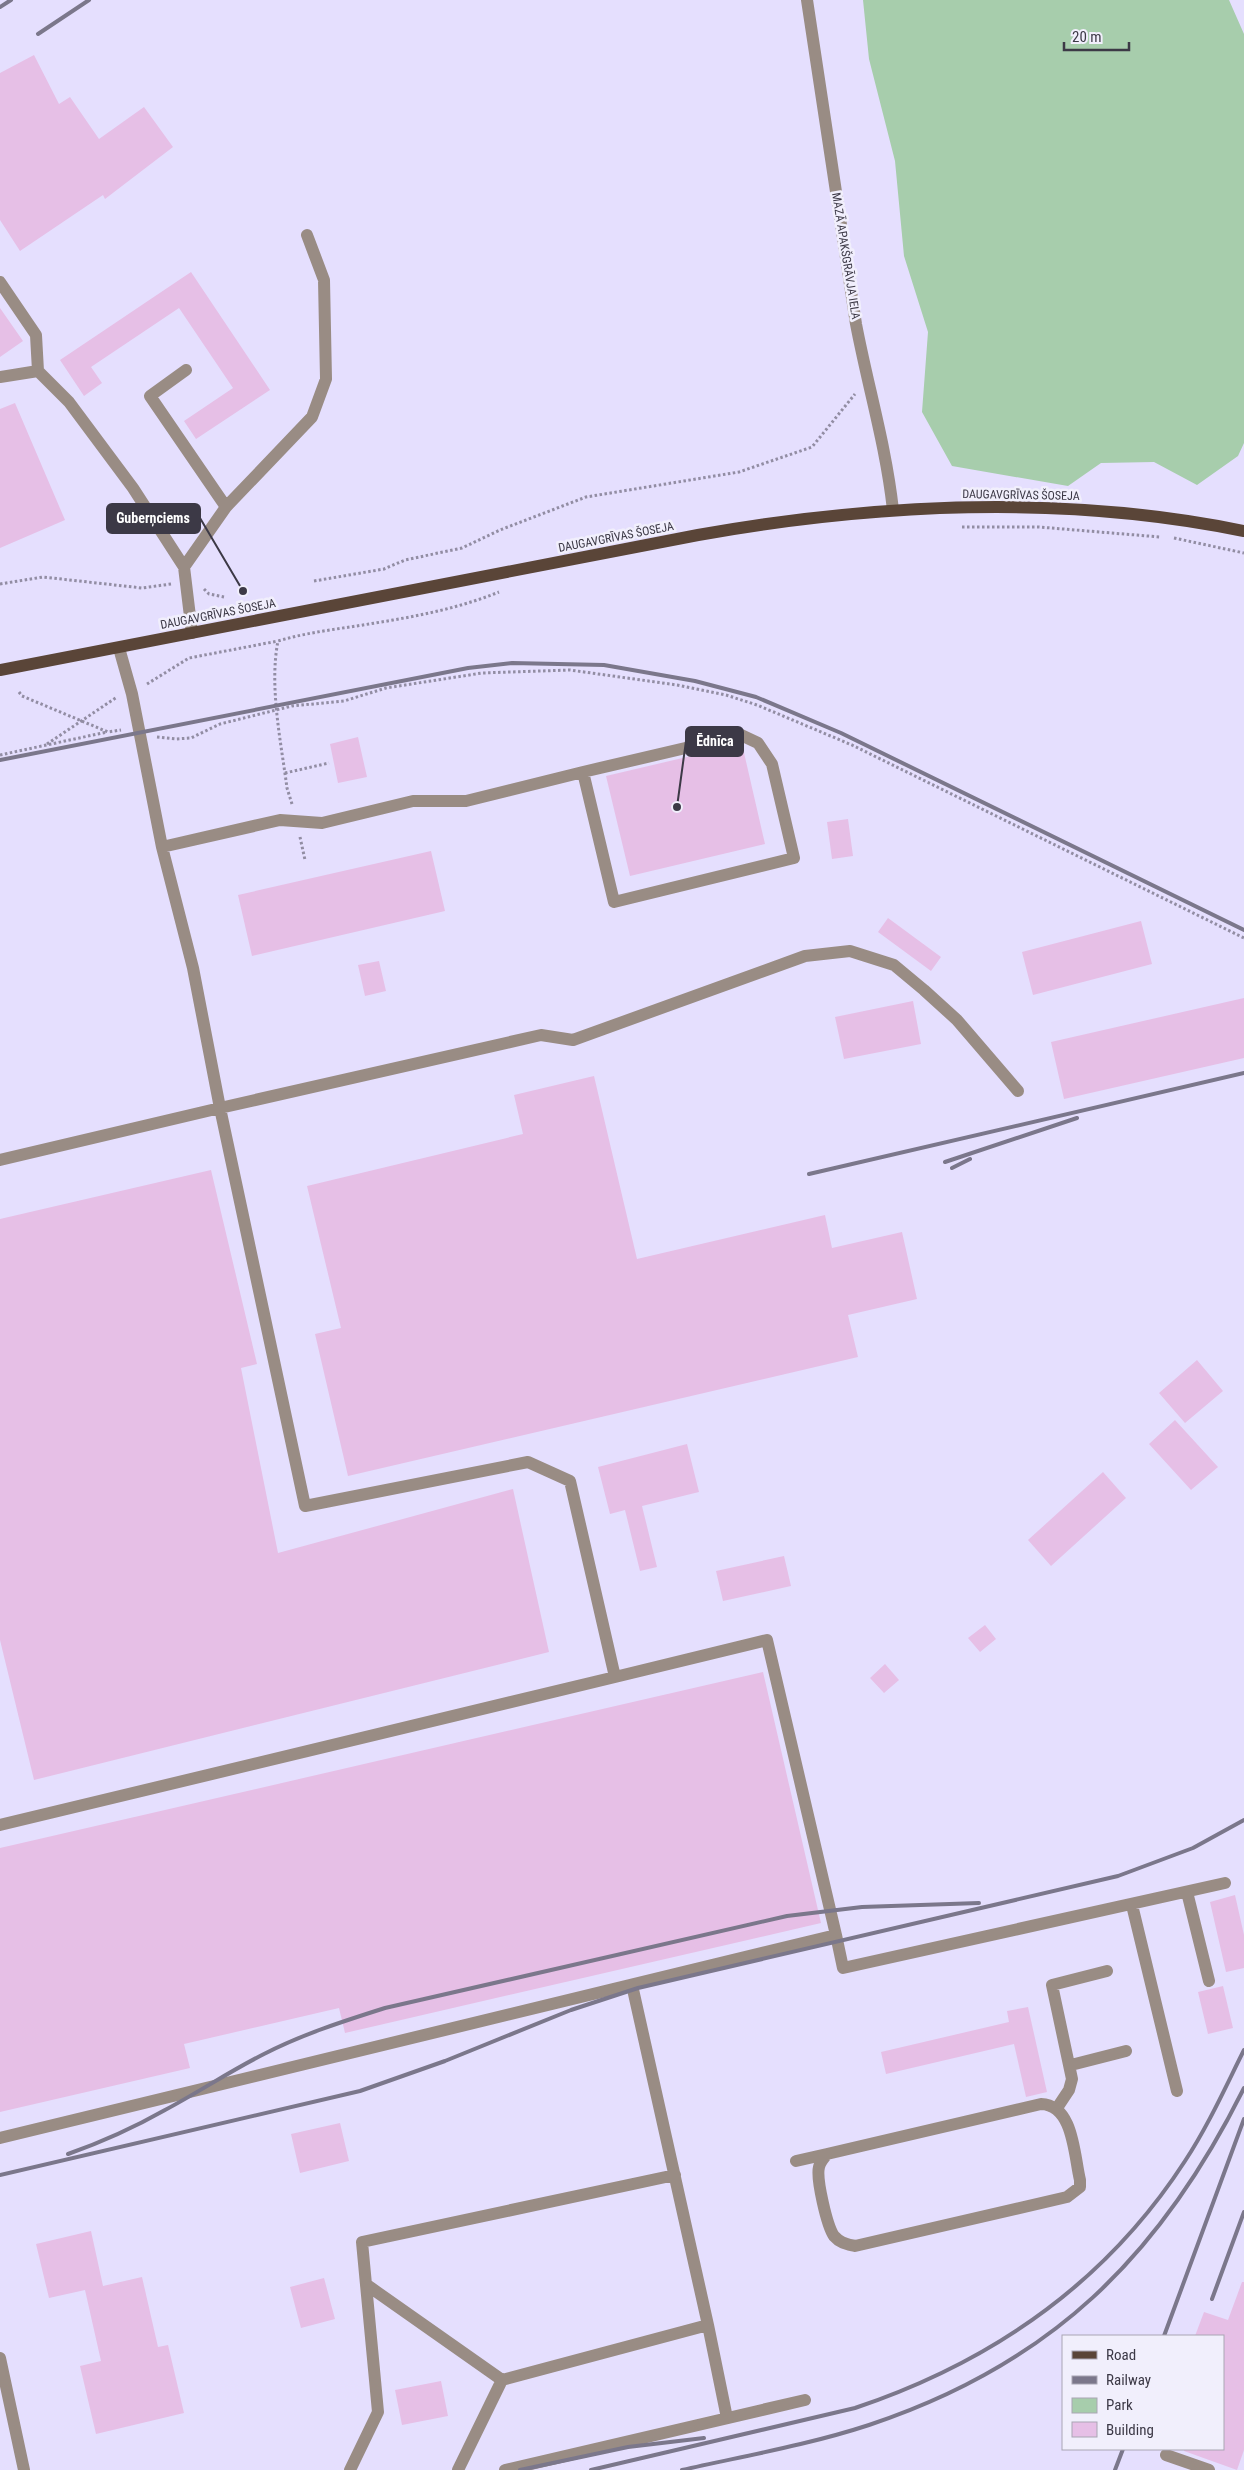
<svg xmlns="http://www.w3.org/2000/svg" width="1244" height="2470" font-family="'Roboto Condensed',sans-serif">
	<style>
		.green { fill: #a7cdac }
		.building { fill: #e6bfe6 }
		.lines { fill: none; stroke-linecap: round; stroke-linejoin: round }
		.path { stroke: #928da3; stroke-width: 3; stroke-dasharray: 2.5 2.5; stroke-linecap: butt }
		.minor { stroke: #998c84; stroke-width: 12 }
		.major { stroke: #5a4538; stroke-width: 12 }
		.rail { stroke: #7b778b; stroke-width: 4 }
		.labels { text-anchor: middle; stroke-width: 5; stroke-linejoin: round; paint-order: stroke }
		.street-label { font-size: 12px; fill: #3c3946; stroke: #f1effc }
		.leader { fill: none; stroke: #3c3946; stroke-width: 2 }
		.callout-dot { fill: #3c3946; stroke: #f1effc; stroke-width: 2 }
		.callout { fill: #3c3946; stroke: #3c3946; stroke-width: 2 }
		.callout-label { font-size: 14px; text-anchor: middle; font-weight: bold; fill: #fff }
	</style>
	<rect width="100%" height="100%" fill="#e5dffe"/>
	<path class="green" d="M863,0h366l15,34v409l-6,13 -41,29 -43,-23 -53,1 -33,23 -116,-20 -30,-54 6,-80 -24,-76 -9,-95 -26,-102z"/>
	<path class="building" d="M34,55l25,49 11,-7 29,42 45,-32 29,40 -68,52 -2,-4 -83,56 -20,-31v-147z
		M191,272l79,118 -74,49 -12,-18 49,-33 -54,-80 -88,59 11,16 -18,13 -24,-36z
		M0,308l23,33 -23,16z
		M15,403l50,117 -65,28v-139z
		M358,737l9,40 -29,6 -8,-39z
		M742,744l23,100 -135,32 -24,-100z
		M848,819l5,37 -21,3 -5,-37z
		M431,851l14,60 -193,45 -14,-61z
		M888,918l53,39 -10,14 -53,-39z
		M1141,921l11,43 -119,31 -11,-43z
		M379,961l7,30 -21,5 -7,-31z
		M1244,998v60l-180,41 -13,-57z
		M913,1001l8,43 -77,15 -9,-42z
		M594,1076l43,183 188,-44 7,33 70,-16 15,67 -69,16 10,42 -510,119 -33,-142 26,-6 -34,-142 216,-52 -9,-39z
		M211,1170l46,194 -16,4 37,185 235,-64 36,163 -515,128 -34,-140v-421z
		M1197,1360l26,31 -38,32 -26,-30z
		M1175,1420l43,47 -27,23 -42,-46z
		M687,1444l12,48 -57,14 15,61 -17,4 -15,-61 -15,4 -12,-47z
		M1103,1472l23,26 -75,68 -23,-26z
		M784,1556l7,30 -68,15 -7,-30z
		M985,1625l11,14 -16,13 -12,-14z
		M885,1664l14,16 -15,13 -14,-15z
		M763,1672l58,251 -476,110 -6,-25 -155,36 6,24 -190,44v-264z
		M1235,1895l9,40v33l-18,4 -16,-70z
		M1223,1986l10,42 -25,6 -10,-42z
		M1028,2007l19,85 -21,5 -12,-53 -128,30 -5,-22 128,-30 -2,-11z
		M340,2123l9,38 -49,12 -9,-39z
		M91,2231l12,55 39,-9 16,70 10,-2 16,68 -88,21 -16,-68 21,-5 -16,-71 -36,8 -13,-54z
		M324,2278l11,41 -34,9 -11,-41z
		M1242,2282h2v168l-7,20 -53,-19v-2h39v-113h-28l9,-24 24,8z
		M441,2381l7,35 -46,9 -7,-35z"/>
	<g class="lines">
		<path class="path" d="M962,527h77l121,10
			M1174,538l70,15
			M314,581l70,-12 21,-9 57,-12 38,-18 86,-33 153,-25 73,-25 43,-53
			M0,584l43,-7 99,11 29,-4
			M204,589l5,5 15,3
			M147,684l42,-26 89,-17
			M19,692l3,4 86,36 13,-2
			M157,737l19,2 15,-1 29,-14 72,-18 52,-5 42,-13 96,-15 88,-3 107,15 49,10 31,10 95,40 392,193
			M47,744l70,-47
			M0,755l107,-23
			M285,773l44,-10
			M292,804l-5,-16c-6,-46 -18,-102 -9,-147 30,-9 61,-12 91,-17 44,-7 88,-15 130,-32
			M300,837l5,23"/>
		<path class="minor" d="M807,0l49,324c12,63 30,122 37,186
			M0,282l36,53 2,36
			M186,370l-36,26 76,111
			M0,377l38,-6 31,31 64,86 51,79 8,66
			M184,567l42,-60 86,-90 14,-38 -2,-99 -17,-45
			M119,648l13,46 30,153 31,121 27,140 321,-73 32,5 232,-84 45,-5 44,14 30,25 33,30 61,71
			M162,847l118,-27 42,3 91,-22h53l117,-29 31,130 180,-44 -22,-94 -14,-21 -17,-8 -158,37
			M0,1160l220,-52 85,398 223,-44 42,19 45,196 152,-37 69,295 -836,203
			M0,1825l615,-148
			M1187,1892l22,89
			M1132,1905l45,186
			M836,1935l7,33 382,-85
			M1071,2065l55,-14
			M1041,2104c33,1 33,52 39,76v7l-13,10 -212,49c-8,-2 -15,-3 -21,-10 -7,-10 -18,-57 -15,-69 1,-5 5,-9 8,-13z
			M1057,2108l12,-18 3,-11 -20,-94 55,-14
			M796,2161l31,-7
			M367,2285l135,95
			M708,2325l19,93
			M0,2358l24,112
			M1166,2455l43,15
			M350,2470l28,-58 -16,-170 313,-67
			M458,2470l44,-90 206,-55 -76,-340
			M505,2470l300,-70"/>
		<path class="major" d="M0,670l698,-135c180,-32 366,-41 546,-4"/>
		<path class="rail" d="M0,7l11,-7
			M38,34l51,-34
			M0,760l468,-92 44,-5 92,2 91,16 61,16 85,36 403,197
			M945,1162l132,-44
			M952,1168l18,-9
			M809,1174l435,-101
			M68,2154c34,-12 67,-27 97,-44 34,-18 65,-39 99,-56 39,-20 80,-33 121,-46l402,-92 75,-9 117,-4
			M0,2175l360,-84 85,-30 126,-51 67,-22 480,-112 75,-28 51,-28
			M1212,2299l32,-87
			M1164,2336l80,-217
			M520,2470l108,-23 76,-9
			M591,2470l264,-62c137,-46 251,-125 330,-247 23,-35 40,-73 59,-111
			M682,2470c62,-14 126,-25 187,-45 181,-60 291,-168 375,-337
			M1115,2470l8,-21"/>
	</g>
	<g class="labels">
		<g class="street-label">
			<text transform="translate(846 256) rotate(81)" y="4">MAZĀ APAKŠGRĀVJA IELA</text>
			<text transform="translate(1021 495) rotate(1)" y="4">DAUGAVGRĪVAS ŠOSEJA</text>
			<text transform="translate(616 537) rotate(-11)" y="4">DAUGAVGRĪVAS ŠOSEJA</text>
			<text transform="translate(218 614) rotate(-11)" y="4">DAUGAVGRĪVAS ŠOSEJA</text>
		</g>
	</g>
	<path class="leader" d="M243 591L200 518M677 807L686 741"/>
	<g class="callout-dot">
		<circle cx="243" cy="591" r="5"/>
		<circle cx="677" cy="807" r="5"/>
	</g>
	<g class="callout">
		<rect x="107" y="504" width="93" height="29" rx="5"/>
		<rect x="686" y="727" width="57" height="29" rx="5"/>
	</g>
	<g class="callout-label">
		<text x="153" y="523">Guberņciems</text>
		<text x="715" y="746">Ēdnīca</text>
	</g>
	<rect x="1062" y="2335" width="162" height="115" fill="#f1effc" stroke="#a9a6b3"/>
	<rect x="1072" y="2351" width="25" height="8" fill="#5a4538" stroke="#a9a6b3"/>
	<text x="1106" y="2360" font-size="15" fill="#3c3946">Road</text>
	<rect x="1072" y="2376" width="25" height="8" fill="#7b778b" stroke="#a9a6b3"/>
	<text x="1106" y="2385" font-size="15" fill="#3c3946">Railway</text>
	<rect x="1072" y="2398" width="25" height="15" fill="#a7cdac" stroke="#a9a6b3"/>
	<text x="1106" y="2410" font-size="15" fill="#3c3946">Park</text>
	<rect x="1072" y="2422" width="25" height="15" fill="#e6bfe6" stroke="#a9a6b3"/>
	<text x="1106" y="2435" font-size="15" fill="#3c3946">Building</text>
	<path d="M1064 42v8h65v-8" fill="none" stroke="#3c3946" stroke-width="2.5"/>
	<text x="1072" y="42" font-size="15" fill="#3c3946" stroke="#f1effc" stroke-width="4" paint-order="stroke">20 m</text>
</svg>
